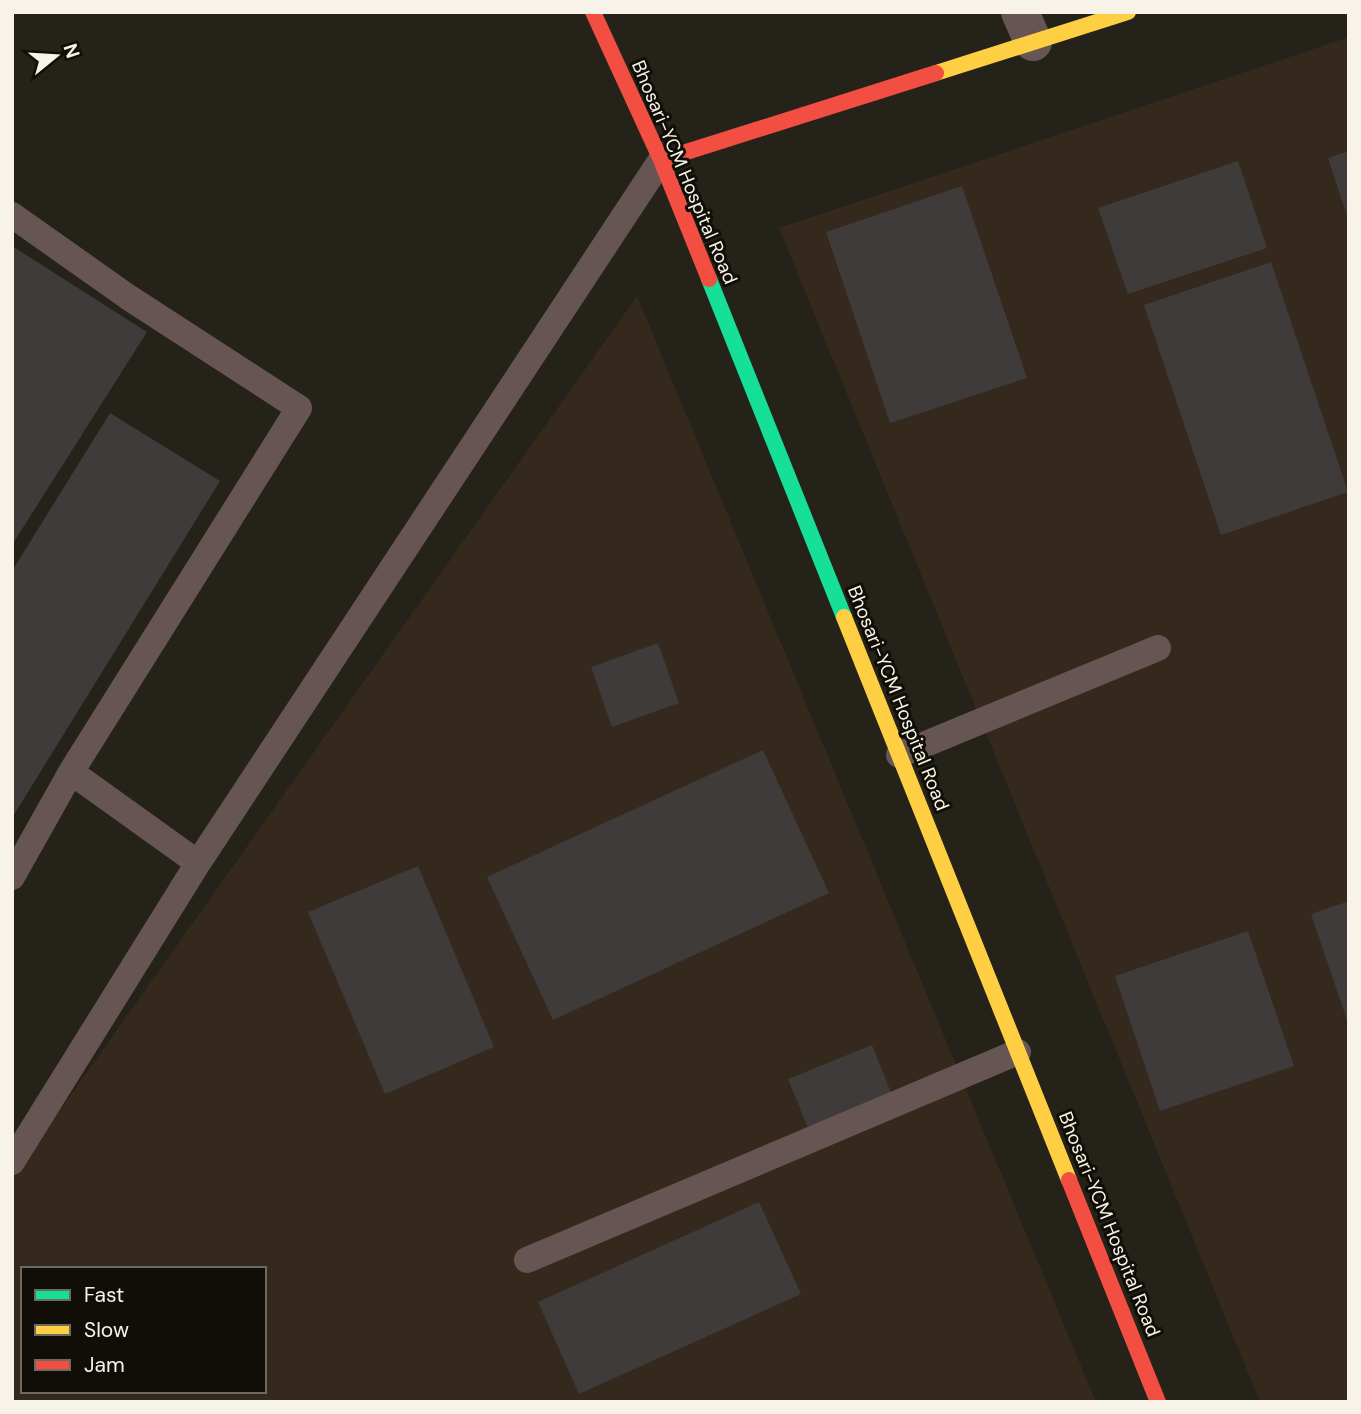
<svg xmlns="http://www.w3.org/2000/svg" width="1361" height="1414" font-family="'DM Sans',sans-serif">
	<style>
		.industrial { fill: #35281c; fill-rule: evenodd }
		.building { fill: #3f3b3b }
		.lines { fill: none; stroke-linecap: round; stroke-linejoin: round }
		.lane { stroke: #665552; stroke-width: 26 }
		.street { stroke: #665552; stroke-width: 38 }
		.fast { stroke: #16e098; stroke-width: 16 }
		.slow { stroke: #ffcf43; stroke-width: 16 }
		.jam { stroke: #f24e42; stroke-width: 16 }
		.labels { text-anchor: middle; stroke-width: 6; stroke-linejoin: round; paint-order: stroke }
		.street-label { font-size: 19px; fill: #f7f3e9; stroke: #100e07 }
	</style>
	<rect width="100%" height="100%" fill="#252219"/>
	<path class="industrial" d="M1349,37v1365h-89l-481,-1174z
		M637,296l459,1106h-1084v-224zM23,1269h241v122h-241z"/>
	<path class="building" d="M1349,151v68h-1l-20,-61z
		M1238,161l29,87 -139,46 -30,-86z
		M962,186l65,192 -137,45 -64,-191z
		M12,246l135,86 -135,213z
		M1271,262l77,230 -127,43 -77,-230z
		M110,413l110,68 -208,337v-247z
		M658,643l21,60 -67,24 -21,-60z
		M763,750l66,143 -276,127 -66,-143z
		M418,866l76,181 -109,47 -77,-182z
		M1349,901v122h-1l-37,-109z
		M1248,931l46,135 -134,45 -45,-135z
		M872,1045l20,50 -84,33 -20,-49z
		M759,1202l42,92 -222,100 -41,-92z"/>
	<g class="lines">
		<path class="lane" d="M12,215l116,82 171,111 -228,364 -59,105
			M899,755l259,-107
			M71,772l127,91
			M12,1162l186,-299 463,-703
			M527,1260l491,-208"/>
		<path class="street" d="M1020,12l13,30"/>
		<path class="fast" d="M709,279l135,338"/>
		<path class="slow" d="M936,73l192,-61
			M844,617l225,563"/>
		<path class="jam" d="M593,12l68,148 48,119
			M661,160l275,-87
			M1069,1180l89,222"/>
	</g>
	<g class="labels">
		<g class="street-label">
			<text transform="translate(685 172) rotate(67)" y="7">Bhosari-YCM Hospital Road</text>
			<text transform="translate(899 698) rotate(68)" y="7">Bhosari-YCM Hospital Road</text>
			<text transform="translate(1110 1224) rotate(68)" y="7">Bhosari-YCM Hospital Road</text>
		</g>
	</g>
	<rect width="1361" height="1414" fill="none" stroke="#f7f3e9" stroke-width="28"/>
	<rect x="21" y="1267" width="245" height="126" fill="#100e07" stroke="#6c6a61" stroke-width="2"/>
	<rect x="35" y="1290" width="35" height="10" fill="#16e098" stroke="#6c6a61" stroke-width="2"/>
	<text x="84" y="1302" font-size="21" fill="#f7f3e9">Fast</text>
	<rect x="35" y="1325" width="35" height="10" fill="#ffcf43" stroke="#6c6a61" stroke-width="2"/>
	<text x="84" y="1337" font-size="21" fill="#f7f3e9">Slow</text>
	<rect x="35" y="1360" width="35" height="10" fill="#f24e42" stroke="#6c6a61" stroke-width="2"/>
	<text x="84" y="1372" font-size="21" fill="#f7f3e9">Jam</text>
	<g transform="translate(56 56) rotate(72)" stroke="#100e07" stroke-width="5" paint-order="stroke">
	<path d="M0-5L12 26L0 18L-12 26Z" fill="#f7f3e9"/>
	<text y="-10" font-size="19" font-weight="bold" text-anchor="middle" fill="#f7f3e9">N</text>
	</g>
</svg>
